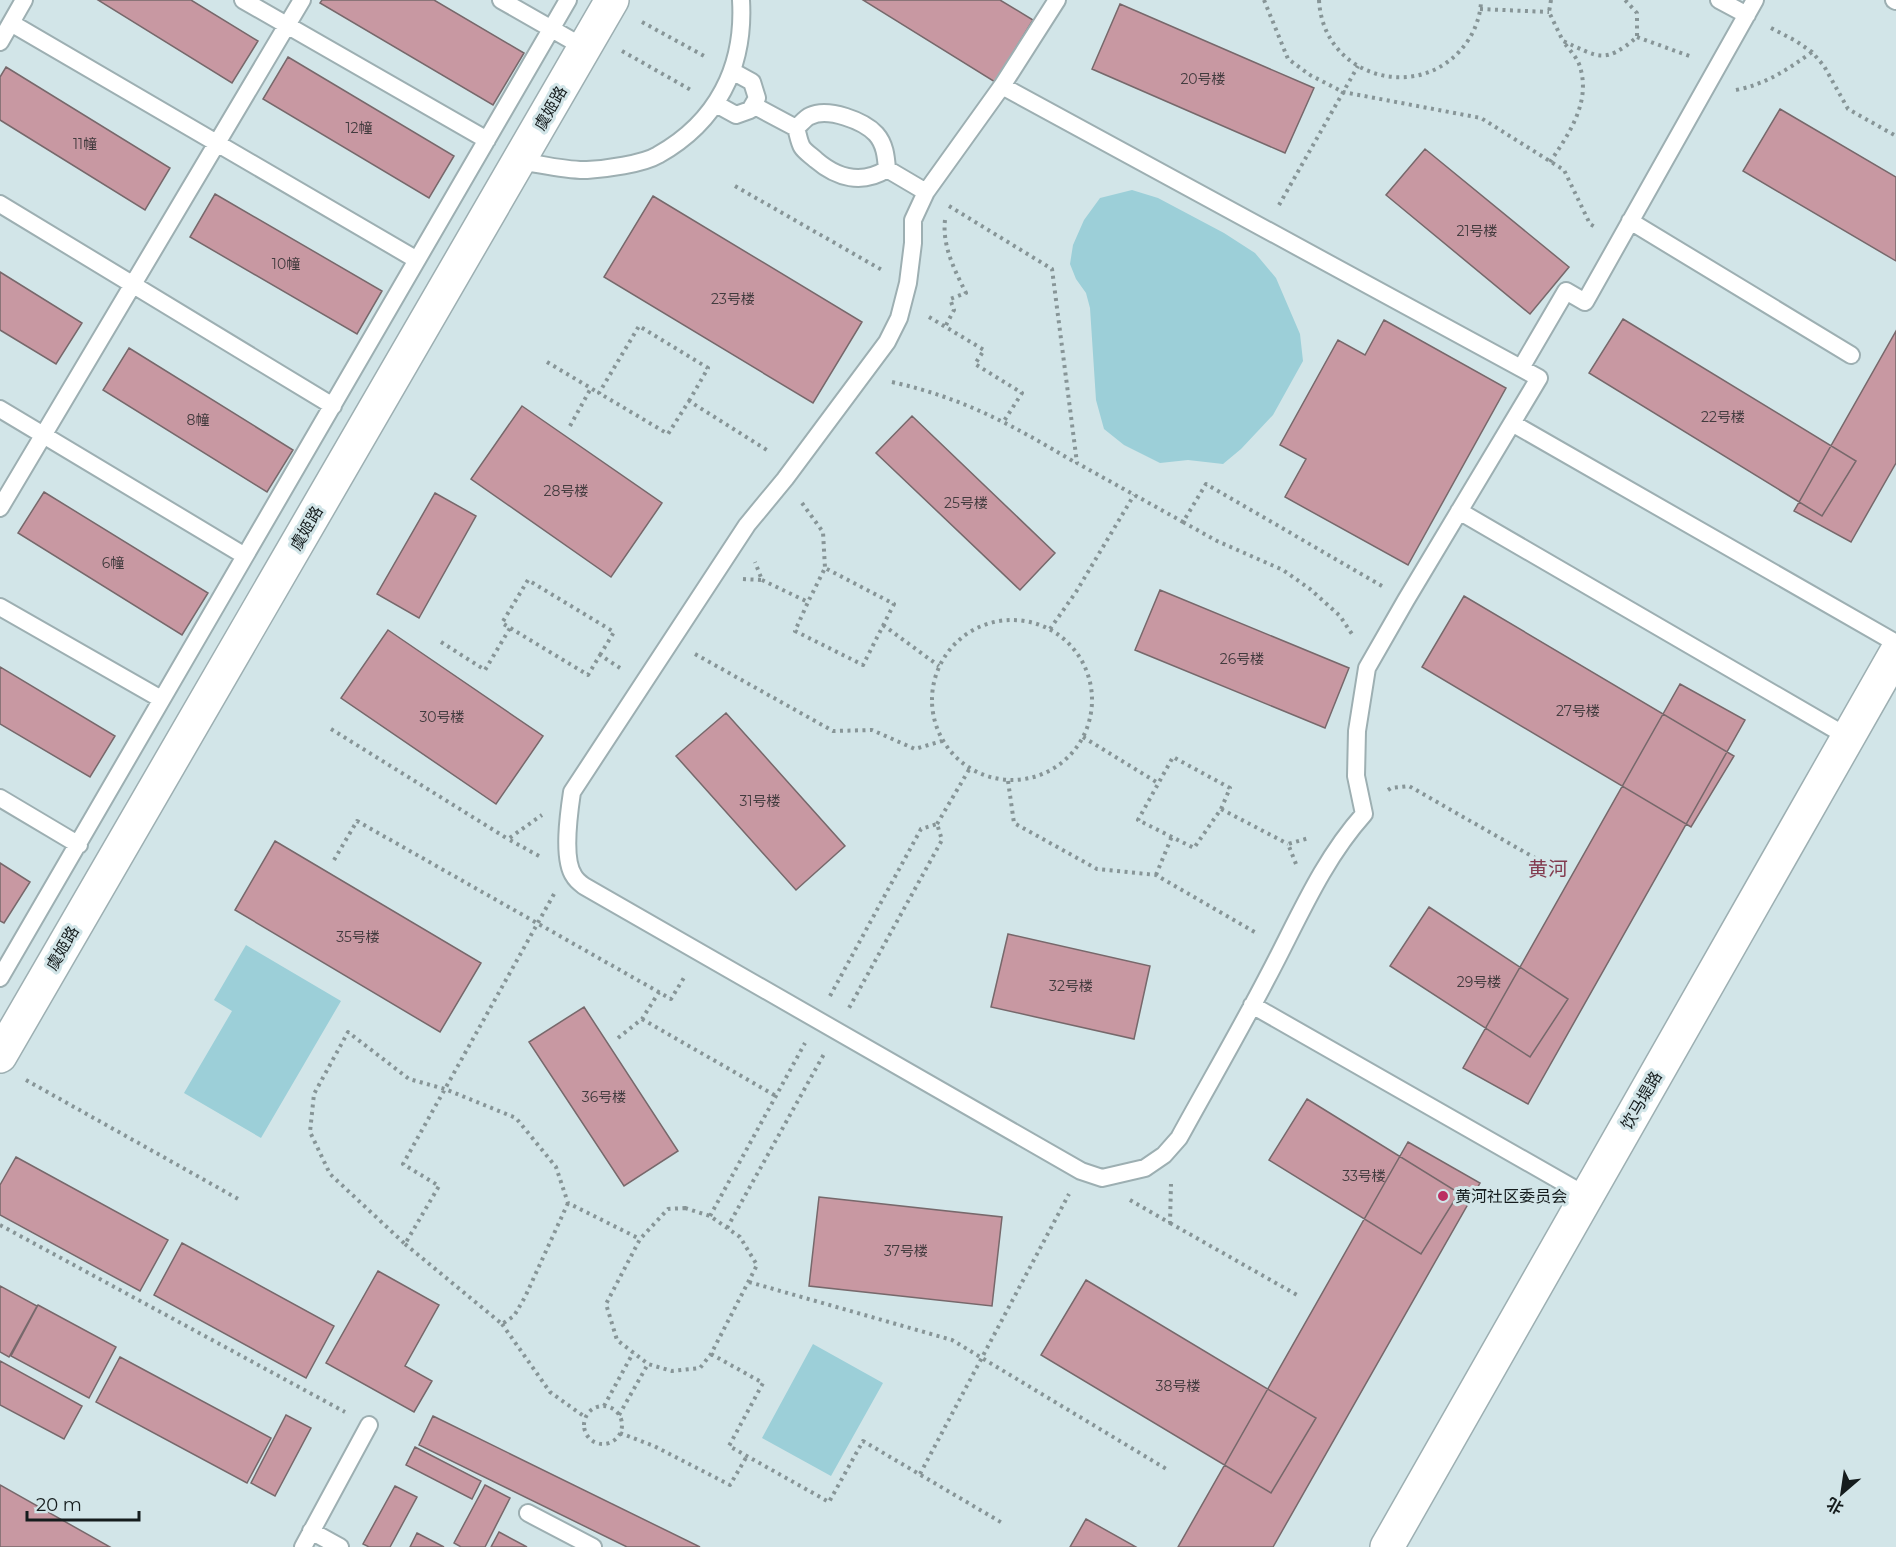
<svg xmlns="http://www.w3.org/2000/svg" width="1896" height="1547" font-family="Montserrat,'Noto Sans SC',sans-serif">
	<style>
		.green { fill: #9ccfd8 }
		.building { fill: #c898a2; stroke: #77686b; stroke-width: 1.5 }
		.lines { fill: none; stroke-linecap: round; stroke-linejoin: round }
		.lane-casing { stroke: #9dafb2; stroke-width: 20 }
		.street-casing { stroke: #9dafb2; stroke-width: 36 }
		.path { stroke: #879597; stroke-width: 4; stroke-dasharray: 3 4.5; stroke-linecap: butt }
		.lane { stroke: #fff; stroke-width: 16 }
		.street { stroke: #fff; stroke-width: 33 }
		.poi-dot { fill: #bb2e61; stroke: #d2e5e8; stroke-width: 2 }
		.labels { text-anchor: middle; stroke-width: 6; stroke-linejoin: round; paint-order: stroke }
		.number-label { font-size: 14px; fill: #423b3e }
		.street-label { font-size: 16px; fill: #151c1d; stroke: #d2e5e8 }
		.poi-label { font-size: 16px; fill: #151c1d; stroke: #d2e5e8; text-anchor: start }
		.quarter-label { font-size: 20px; fill: #823b4f; stroke: #d2e5e8 }
	</style>
	<rect width="100%" height="100%" fill="#d2e5e8"/>
	<path class="green" d="M1132,190l26,8 66,35 31,20 21,25 24,56 3,27 -30,54 -32,34 -18,15 -35,-4 -28,3 -36,-18 -20,-16 -8,-29 -6,-92 -4,-15 -10,-14 -6,-15 3,-19 11,-25 16,-22z
		M246,945l95,56 -80,137 -77,-45 48,-82 -18,-11z
		M813,1344l70,39 -52,93 -69,-38z"/>
	<path class="building" d="M98,0h93l67,41 -26,42z
		M322,0h112l90,53 -31,52 -173,-102z
		M863,0h137l33,20 -38,62z
		M1120,4l194,84 -29,65 -193,-84z
		M288,57l166,99 -25,42 -166,-99z
		M6,67l164,101 -25,42 -145,-90v-43z
		M1780,109l116,68v84l-153,-90z
		M1425,149l144,118 -39,47 -144,-119z
		M215,194l167,97 -25,43 -167,-97z
		M653,196l209,126 -49,81 -209,-126z
		M0,272l82,51 -26,41 -56,-34z
		M1623,319l233,142 -34,55 -233,-143z
		M1384,320l122,68 -98,177 -123,-68 21,-38 -26,-14 58,-105 27,15z
		M1896,331v132l-45,79 -57,-31z
		M129,348l164,102 -26,42 -164,-102z
		M522,406l140,97 -51,74 -140,-98z
		M912,416l143,137 -35,37 -144,-137z
		M44,492l164,101 -26,42 -164,-102z
		M435,493l41,23 -57,102 -42,-24z
		M1160,590l189,78 -24,60 -190,-78z
		M1464,596l270,160 -43,71 -269,-160z
		M388,630l155,106 -47,68 -155,-106z
		M0,667l115,69 -25,41 -90,-53z
		M1680,684l65,36 -217,384 -65,-36z
		M726,713l119,133 -49,44 -120,-134z
		M275,841l206,122 -41,69 -205,-122z
		M0,863l30,19 -26,41 -4,-2z
		M1429,907l139,92 -38,58 -140,-91z
		M1008,934l142,32 -16,73 -143,-32z
		M584,1007l94,144 -54,35 -95,-144z
		M1307,1099l152,94 -38,61 -152,-94z
		M1408,1142l72,41 -207,364h-95z
		M16,1157l152,83 -28,51 -140,-76v-30z
		M819,1197l183,20 -10,89 -183,-20z
		M182,1243l152,83 -28,52 -152,-83z
		M378,1271l61,34 -34,61 27,15 -18,31 -88,-49z
		M1086,1280l230,138 -45,75 -230,-138z
		M0,1286l37,20 -28,51 -9,-5z
		M38,1305l78,42 -27,51 -78,-42z
		M120,1357l151,81 -24,45 -151,-81z
		M0,1361l82,45 -18,33 -64,-34z
		M286,1415l25,13 -36,68 -24,-13z
		M433,1416l267,131h-73l-208,-102z
		M415,1447l66,34 -9,18 -66,-34z
		M0,1485l110,62h-110z
		M485,1485l25,13 -25,49h-24l-7,-4z
		M395,1486l22,11 -27,50h-21l-6,-3z
		M1086,1519l50,28h-66z
		M499,1532l28,15h-36z
		M417,1533l27,14h-34z"/>
	<g class="lines">
		<defs>
			<path id="lane" d="M243,0l244,140
				M501,0l84,48
				M1719,0l28,15
				M1894,0l2,1
				M11,23l406,237
				M0,42l24,-42
				M1002,86l537,292 -133,222 -39,68 -10,63 -1,45 8,38c-43,48 -67,108 -97,164 -28,54 -59,107 -88,160l-15,17 -19,13 -43,10 -21,-7 -497,-285c-4,-3 -8,-6 -10,-10 -12,-17 -5,-64 -2,-84l175,-267 38,-46 102,-137 12,-24 9,-35 5,-40v-23l13,-28 76,-106 55,-86
				M716,104l20,11 14,-5 7,-12 -5,-16 -20,-11
				M753,105l43,23c2,6 3,14 6,19 3,5 10,9 14,13 21,18 46,25 71,9 -1,-12 -2,-25 -11,-35 -12,-13 -48,-27 -66,-18 -5,2 -10,9 -14,12
				M519,161c21,3 48,10 68,9 18,-1 56,-6 71,-15 59,-33 87,-88 83,-155
				M887,169l39,23
				M0,204l333,202
				M1630,221l221,134
				M1521,368l45,-77 19,11 170,-302
				M0,409l245,147
				M1512,423l384,220
				M0,508l302,-508
				M1459,511l389,226
				M0,607l161,92
				M0,798l79,47
				M0,978l568,-978
				M1252,1005l335,191
				M528,1513l65,34
				M311,1531l29,16
				M303,1547l66,-122"/>
			<path id="street" d="M0,1056l612,-1056
				M1387,1547l509,-894"/>
		</defs>
		<use href="#lane" class="lane-casing"/>
		<use href="#street" class="street-casing"/>
		<path class="path" d="M1264,0l24,59 22,16 33,17 138,26 83,52 26,54 5,3
			M1319,0c4,80 107,106 150,39 7,-11 12,-26 12,-39
			M1551,0l-2,12 14,29c36,16 41,24 74,-4v-24l-12,-13
			M1480,9l69,3
			M642,22l64,35
			M1771,28l25,13 16,11 12,14 24,43 48,27
			M1637,37l55,20
			M622,51l69,39
			M1736,90c30,-6 51,-20 76,-38
			M1550,162c19,-28 41,-60 30,-95 -2,-8 -10,-17 -15,-23
			M735,186l147,84
			M1279,205l79,-139
			M949,206l103,63 25,194 106,59 23,-38 176,102
			M945,220c-3,26 10,51 21,73l-16,6 4,11 -9,17
			M929,317l55,33 -9,14 47,29 -18,28
			M547,362l52,31
			M892,382c72,16 122,44 184,81
			M689,401l19,-33 -69,-42 -40,67 69,41 21,-33 81,51
			M570,426l21,-38
			M802,503l21,29 2,36
			M1183,522l34,19 66,29 27,19 30,27 14,21
			M743,579l19,1 -7,-18
			M762,580l46,22 -13,29 68,34 31,-61 -69,-36 -17,34
			M932 700a80 80 0 1 1 160 0a80 80 0 1 1-160 0Z
			M883,625l56,41
			M1050,629l26,-37 58,-97
			M441,642l44,28 25,-42
			M695,654l138,77 39,-1 43,19 27,-8
			M600,655l14,-23 -86,-52 -26,43 86,52 12,-20 20,13
			M331,729l177,110
			M1083,737l75,46
			M1008,781l6,42 83,46 59,6 102,59
			M1388,790l3,-2 18,-2 126,72
			M1221,809l9,-21 -57,-31 -35,63 56,28 27,-39 67,35
			M937,824l33,-56
			M539,856l-31,-17 34,-24
			M334,860l23,-39 314,178 14,-23
			M1296,864l-8,-20 21,-6
			M1156,875l16,-39
			M554,894l-151,270 36,22 -34,58 -75,-70 -20,-42 4,-38 34,-62 61,47 36,10 71,29 40,49 12,36 72,36
			M830,996l91,-167 16,-5 5,16 -93,168
			M642,1019l134,77
			M618,1038l24,-19 17,-27
			M26,1080l214,120
			M1130,1200l40,23 1,-39
			M685,1208l25,8 30,21 17,28 -46,89 -11,14 -28,3 -24,-7 -31,-24 -11,-36 34,-65 28,-30z
			M710,1216l95,-173
			M1170,1223l127,72
			M0,1225l345,187
			M727,1228l97,-174
			M405,1244l97,80 12,-8 11,-19 43,-94
			M749,1282l203,58 216,130
			M502,1324l48,68 35,25
			M711,1354l52,29 -34,63 100,56 34,-61 141,83
			M604,1406l29,-53
			M584 1425a19 19 0 1 1 38 0a19 19 0 1 1-38 0Z
			M619,1415l29,-51
			M620,1433l34,13 76,39 17,-29
			M920,1474l149,-280"/>
		<use href="#lane" class="lane"/>
		<use href="#street" class="street"/>
	</g>
	<circle class="poi-dot" cx="1443" cy="1196" r="6"/>
	<g class="labels">
		<g class="number-label">
			<text x="1203" y="84">20号楼</text>
			<text x="359" y="133">12幢</text>
			<text x="85" y="149">11幢</text>
			<text x="1477" y="236">21号楼</text>
			<text x="286" y="269">10幢</text>
			<text x="733" y="304">23号楼</text>
			<text x="1723" y="422">22号楼</text>
			<text x="198" y="425">8幢</text>
			<text x="566" y="496">28号楼</text>
			<text x="966" y="508">25号楼</text>
			<text x="113" y="568">6幢</text>
			<text x="1242" y="664">26号楼</text>
			<text x="1578" y="716">27号楼</text>
			<text x="442" y="722">30号楼</text>
			<text x="760" y="806">31号楼</text>
			<text x="358" y="942">35号楼</text>
			<text x="1479" y="987">29号楼</text>
			<text x="1071" y="991">32号楼</text>
			<text x="604" y="1102">36号楼</text>
			<text x="1364" y="1181">33号楼</text>
			<text x="906" y="1256">37号楼</text>
			<text x="1178" y="1391">38号楼</text>
		</g>
		<g class="street-label">
			<text transform="translate(550 108) rotate(-60)" y="6">虞姬路</text>
			<text transform="translate(306 528) rotate(-60)" y="6">虞姬路</text>
			<text transform="translate(62 948) rotate(-60)" y="6">虞姬路</text>
			<text transform="translate(1641 1100) rotate(-60)" y="6">饮马堤路</text>
		</g>
		<g class="poi-label">
			<text x="1455" y="1202">黄河社区委员会</text>
		</g>
		<g class="quarter-label">
			<text x="1548" y="876">黄河</text>
		</g>
	</g>
	<g transform="translate(1842 1493) rotate(209)" stroke="#d2e5e8" stroke-width="4.5" paint-order="stroke">
	<path d="M0-4.5L10 22L0 15L-10 22Z" fill="#151c1d"/>
	<text y="-9" font-size="16" font-weight="bold" text-anchor="middle" fill="#151c1d">北</text>
	</g>
	<path d="M27 1511v9h112v-9" fill="none" stroke="#151c1d" stroke-width="3"/>
	<text x="36" y="1511" font-size="18" fill="#151c1d" stroke="#d2e5e8" stroke-width="4.5" paint-order="stroke">20 m</text>
</svg>
